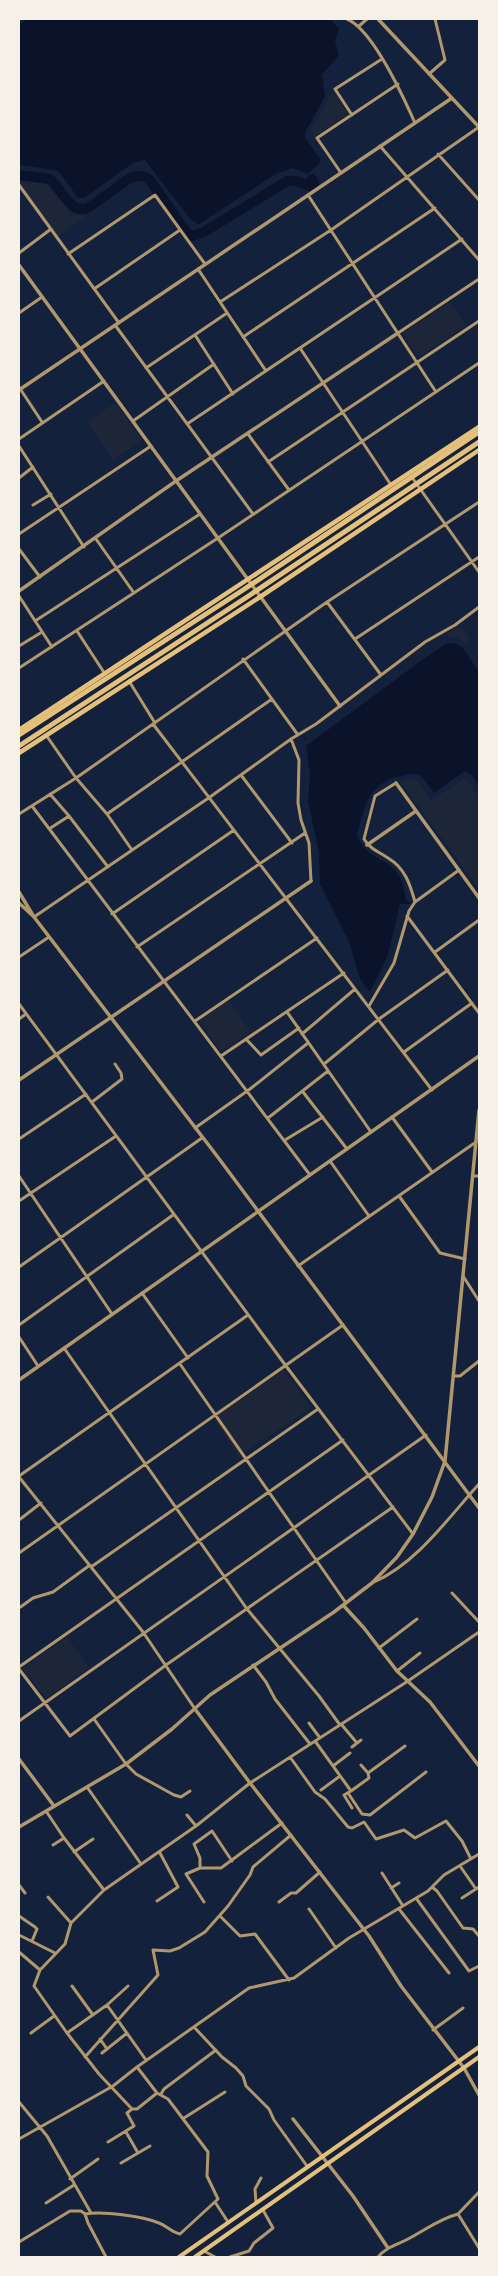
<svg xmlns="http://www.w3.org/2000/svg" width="498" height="2276" font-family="'Asap Condensed',sans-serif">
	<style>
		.green { fill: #1d2539 }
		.water { fill: #0b132b }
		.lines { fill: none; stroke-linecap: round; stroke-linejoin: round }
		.stream { stroke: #0b132b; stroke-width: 1.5 }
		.river { stroke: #0b132b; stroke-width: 10 }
		.minor { stroke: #b1986c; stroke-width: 3 }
		.tertiary { stroke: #b1986c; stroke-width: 3.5 }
		.secondary { stroke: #e5c07b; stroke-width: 4 }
		.trunk { stroke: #e5c07b; stroke-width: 4.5 }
		.motorway { stroke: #e5c07b; stroke-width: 5 }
	</style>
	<rect width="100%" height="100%" fill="#14213d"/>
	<path class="green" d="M333,91l14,21v3l-33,22 -3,-8z
		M19,181l28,3 25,30 15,2 -30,21z
		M450,302l16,24 -48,31 -15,-24z
		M115,403l27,37 -29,20 -26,-38z
		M456,628l7,1 6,10 -1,2 -4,2 -8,-6h-7l-1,-4z
		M466,778l13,20v91l-79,-108 16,-2 15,21z
		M229,1000l22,32 -30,19 -21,-29 1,-3z
		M284,1370l27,38 -73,49 -26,-41z
		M67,1637l22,31 -41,29h-3l-22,-27 1,-3z"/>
	<path class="water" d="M28,19h302l9,10 -4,12 4,14 -17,20 3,21 -20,37 1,6 14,20 -1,5 -12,10 -14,-6 -17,6 -77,50 -8,-4 -46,-60 -12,3 -49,35h-6l-18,-25 -5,-3 -36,-5v-141z
		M455,643l7,4 17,25v114l-6,-10 -8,-5 -31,22c-5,-6 -9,-13 -14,-18 -5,-3 -13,0 -18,1 -34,6 -37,30 -45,59 12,33 45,17 49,66l5,1v2h-11l-12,51 -18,37 -10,-13 -11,-37 -29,-58 -1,-31 -11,-52 2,-27 -4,-28 116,-86 24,-16z"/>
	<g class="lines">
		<path class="stream" d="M304,737l2,2"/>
		<path class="river" d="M19,175l31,4c13,11 19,35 38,29l42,-30c8,-3 12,-3 19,1l38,54 5,3 12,-4 83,-51h10l12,5 5,-3 -2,-4"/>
		<path class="minor" d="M347,19c26,11 56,77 68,104
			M359,26l8,-7
			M429,74l16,-14 -10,-41
			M352,115l-17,-26 47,-30
			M380,146l99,114
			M438,154l41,46
			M341,173l-24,-35 81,-54
			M19,185l100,138
			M308,195l128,197
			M19,253l32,-24
			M68,254l87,-59 50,69
			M198,269l68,102
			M94,289l86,-59
			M220,302l111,-72 148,-103
			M19,313l23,-16
			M115,325l138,189
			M398,333l81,-54
			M195,335l38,59
			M243,337l192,-129
			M300,348l91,137
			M146,368l81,-55
			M19,387l23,35
			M133,421l81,-57
			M187,424l275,-185
			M248,434l41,56
			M19,439l85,-58
			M19,446l65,101
			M268,462l211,-141
			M411,476l68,96
			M19,478l14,-11
			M33,505l18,-11
			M19,534l132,-88
			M96,539l38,54
			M19,549l21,28
			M19,596l33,51
			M327,602l54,73
			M35,621l165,-107
			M77,631l28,43
			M355,639l124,-82
			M19,646l23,-14
			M243,659l55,76
			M19,668l199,-130 261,-175
			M129,681l26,42
			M153,724l279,366
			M46,735l30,43 31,36 25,36
			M291,739l8,21 -1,43 3,17 8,23 2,38
			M241,775l51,68
			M396,783l-21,13 -11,43c6,10 15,13 24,19 17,10 22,26 27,44
			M50,794l19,22 39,51
			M32,806l278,369
			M19,814l57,-36 251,-176 152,-100
			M107,814l165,-115
			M49,829l20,-13
			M112,914l122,-84
			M407,916l72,97
			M34,917l176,-120 81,-58 25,-15 109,-82 30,-17 24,-18
			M137,947l168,-114
			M435,952l44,-32
			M19,957l30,-20
			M19,1004l267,362 127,168
			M369,1006l25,-43 15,-52 6,-9 44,-32
			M287,1012l84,120
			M19,1019l7,-5
			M195,1021l122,-83
			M302,1034l53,-45
			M246,1039l15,16 38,-27
			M404,1052l68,-49
			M221,1056l123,-83
			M324,1064l55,-45 69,-49
			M303,1092l44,57
			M92,1102l30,-23 -1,-6 -6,-9
			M392,1117l40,55
			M268,1118l60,-47
			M195,1128l55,-39 58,-46
			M19,1139l67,-45
			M285,1140l38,-23
			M330,1161l39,55
			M19,1176l93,138
			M473,1176h6
			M399,1196l41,57 25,6
			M19,1201l97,-65
			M298,1266l178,-124
			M19,1267l183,-129
			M463,1276l16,25
			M142,1293l46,65
			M19,1325l154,-110
			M19,1337l19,29
			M64,1348l183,261 72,87 21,29
			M180,1364l166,239
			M454,1376h6l19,-15
			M19,1476l229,-161
			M19,1477l124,155 52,77
			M19,1520l22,-17
			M19,1553l324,-228
			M91,1567l227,-158
			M374,1582c43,-19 74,-64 105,-98
			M452,1593l27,29
			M19,1608l14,-10 20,-6 37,-27
			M379,1648l38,-29
			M253,1665l13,17 9,17 35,45
			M19,1667l324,-227
			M19,1669l51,67 96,-71 227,-158
			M397,1671l23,-18
			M94,1719l32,45 10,10 38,21 7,2 9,-6
			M19,1721l407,-286
			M309,1723l11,15
			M341,1724l16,19
			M315,1741l36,50 -7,4 8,13
			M352,1747l9,-7
			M290,1757l25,35 10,7 23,28 4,1 12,-6 12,17 28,-9 11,8 31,-17 16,20 9,18
			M361,1765l7,8
			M333,1766l17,-13
			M87,1787l54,77
			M321,1790l19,-14
			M351,1791l18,-13 -1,-5 37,-27
			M348,1793l14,21 8,1 56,-43
			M46,1811l18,27 -11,7
			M187,1815l9,11
			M64,1838l40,52
			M74,1852l19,-13
			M460,1866l16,23
			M200,1868v-10l-6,-14 18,-13 20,30
			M382,1873l21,33
			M19,1885l6,8
			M432,1887l5,4 26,37 10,1 6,7
			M391,1888l8,-5
			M48,1897l23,26
			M416,1898l53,73 10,-5
			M462,1898l17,-11
			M157,1901l21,-14 -18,-34
			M204,1902l-18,-28 14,-6h21l61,-45
			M279,1902l12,-9h5l24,-21
			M309,1909l27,39
			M399,1909l50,64
			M19,1916l16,11 2,2 -5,12
			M220,1916l20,20 15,-2 34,46
			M19,1935l36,18
			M19,1952l21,18
			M72,1986l21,29
			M107,2005l21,-19
			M194,2027l28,30 14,11 7,8 3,10 23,23 5,11 33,46
			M433,2030l30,-22
			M31,2033l23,-17
			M100,2039l7,10
			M102,2053l25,-20
			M85,2057l73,-82 -5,-25 17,1 9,-3 26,-16 23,-26 22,-31 3,-8 38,-32
			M146,2060l-39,-55 -40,28 -33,-47 6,-16 25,-26 6,-21 33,-33 92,-64 54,-43 158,-102 71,-49
			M137,2067l20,26
			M161,2094l3,-5 52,-39
			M19,2102l28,34 44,77
			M184,2118l41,-26
			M126,2132l12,21
			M19,2139l94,-53 24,-19 112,-79 45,-10 55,-40 79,-47 16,-16 35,-21
			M108,2142l26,-16 -7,-13 5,-4
			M121,2163l29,-17
			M70,2179l28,-20
			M215,2202l13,20
			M46,2203l28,-18
			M256,2203l-1,-14 6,-11
			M85,2214l3,9 18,34
			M458,2214l21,-22
			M19,2242l51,-31h11l4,3c18,-3 57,2 74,9 8,3 12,9 21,11l38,-35 -11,-23 1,-24 -40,-53 -11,-6 -20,16h-5l-33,-35 -32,-41
			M204,2251l11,6
			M230,2257l19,-6 5,-8 19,-15 -10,-18
			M378,2257c8,-10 19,-12 30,-18 17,-9 31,-20 50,-25l21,34"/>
		<path class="tertiary" d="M378,19l101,108
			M19,265l321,441
			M19,390l433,-292
			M19,591l157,-110 222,-148
			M396,783l83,115
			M367,845l49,-34
			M19,892l15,25 183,239 262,352
			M19,903l13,12
			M19,1080l292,-199
			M19,1380l460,-324
			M343,1605l21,23 33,43 33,31 49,64
			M195,1709l55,74 119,153 32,50 63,82 15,27
			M19,1759l35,47
			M19,1827l107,-63 46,-35 38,-34 124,-83 38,-29 25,-26 16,-23 19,-37 13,-36 34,-351
			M293,2119l60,77 35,52"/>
		<path class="secondary" d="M179,2257l300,-210
			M195,2257l284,-200"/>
		<path class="trunk" d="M19,730l460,-303
			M19,753l241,-156 219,-147"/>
		<path class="motorway" d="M19,735l224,-145 236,-158
			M19,746l228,-149 232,-155"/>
	</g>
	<rect width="498" height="2276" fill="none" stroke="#f6f1e7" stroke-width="40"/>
</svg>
